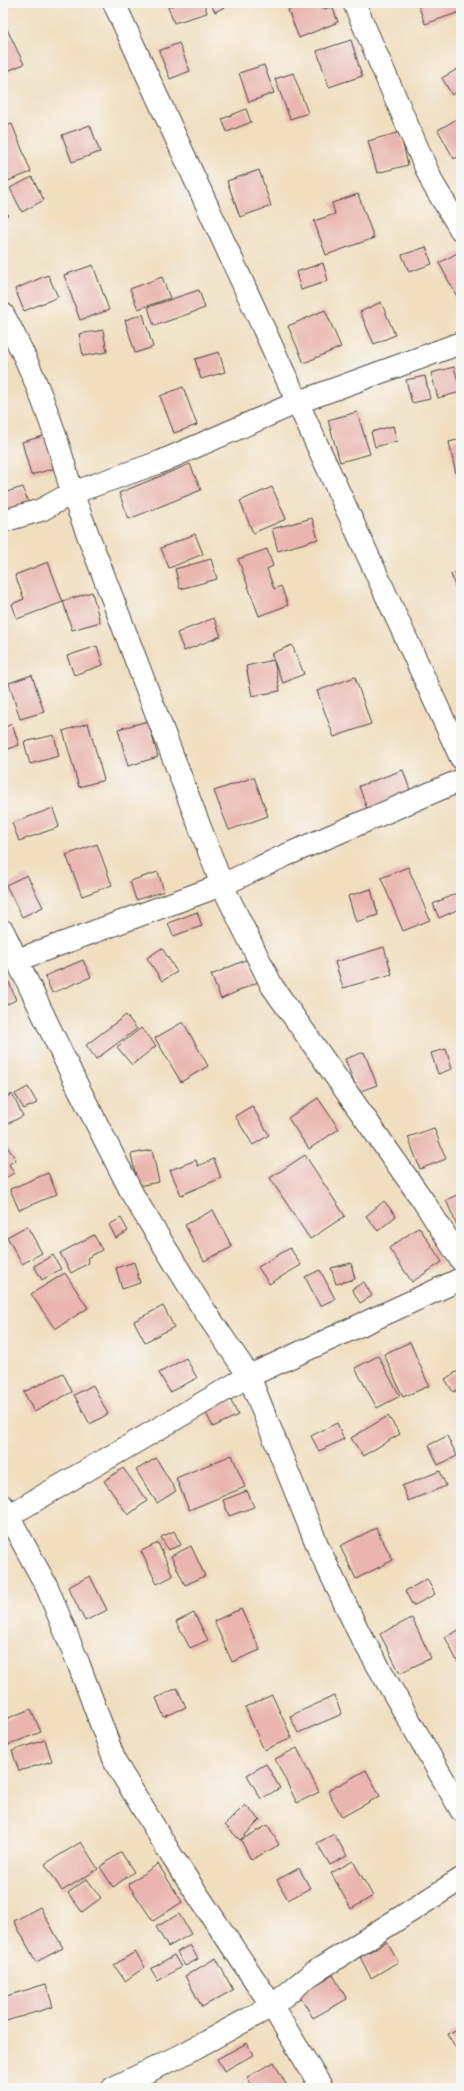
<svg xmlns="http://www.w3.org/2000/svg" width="464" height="2091" font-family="'Indie Flower',sans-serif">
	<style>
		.building { fill: #e9b5ae }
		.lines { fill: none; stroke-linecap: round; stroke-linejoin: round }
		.minor-casing { stroke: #494641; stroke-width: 24 }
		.minor { stroke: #fff; stroke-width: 22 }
	</style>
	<rect width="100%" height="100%" fill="#f6f6f2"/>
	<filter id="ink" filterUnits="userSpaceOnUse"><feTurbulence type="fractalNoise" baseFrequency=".025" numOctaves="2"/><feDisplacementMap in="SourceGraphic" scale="8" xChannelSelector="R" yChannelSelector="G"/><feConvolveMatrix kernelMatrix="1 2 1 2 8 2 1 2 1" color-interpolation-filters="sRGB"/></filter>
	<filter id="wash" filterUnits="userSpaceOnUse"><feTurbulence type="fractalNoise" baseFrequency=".012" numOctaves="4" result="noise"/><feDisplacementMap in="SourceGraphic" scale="16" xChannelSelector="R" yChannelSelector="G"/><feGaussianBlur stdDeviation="0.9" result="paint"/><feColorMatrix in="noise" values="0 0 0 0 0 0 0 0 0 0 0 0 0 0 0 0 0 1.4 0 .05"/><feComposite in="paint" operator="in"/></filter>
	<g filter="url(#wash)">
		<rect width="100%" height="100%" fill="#f0debf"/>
		<g id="blocks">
			<path class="building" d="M180,3h24l3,10 -33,10 -6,-16z
				M210,3h22l-17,9z
				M306,3h13l3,7 10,-4 6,16 -39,16 -11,-28z
				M423,3h34l3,9 -35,12 -7,-20z
				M3,21l21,43 -21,9z
				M351,40l11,36 -33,11 -12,-36z
				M179,43l11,28 -20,8 -11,-28z
				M264,65l10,28 -25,9 -10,-29z
				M461,67v22l-9,6 -10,-17z
				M293,73l15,40 -18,6 -15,-40z
				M246,109l5,13 -24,10 -5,-13z
				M460,117l1,38 -7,4 -16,-29z
				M12,124l19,48 -28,11v-56z
				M90,125l10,27 -28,10 -10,-27z
				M400,132l8,33 -31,8 -9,-32z
				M259,170l12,36 -31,11 -13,-36z
				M32,177l12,23 -22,12 -12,-24z
				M358,194l16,44 -48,17 -12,-34 21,-7 -3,-11z
				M3,204l5,11 -5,2z
				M426,247l6,17 -23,8 -7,-17z
				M461,251v53l-22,-41z
				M323,263l5,18 -27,9 -5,-18z
				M93,265l16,45 -29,10 -16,-45z
				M48,275l10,22 -34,14 -9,-22z
				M162,277l8,21 -32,11 -8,-20z
				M199,290l6,18 -51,18 -6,-19z
				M381,302l14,33 -21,9 -14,-32z
				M325,310l16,37 -37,16 -16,-37z
				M143,314l10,33 -18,6 -10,-33z
				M103,330l4,22 -24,4 -4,-22z
				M219,352l6,20 -24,7 -6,-20z
				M454,367l7,25 -23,6 -7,-25z
				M425,376l5,23 -18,4 -6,-23z
				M183,387l14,38 -23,8 -14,-37z
				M357,412l13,42 -30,8 -12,-42z
				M393,426l4,15 -22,6 -4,-15z
				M47,435l9,33 -25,7 -9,-33z
				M461,439v39l-4,1 -8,-37z
				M190,464l11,26 -72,29 -10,-26z
				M23,487l6,18 -26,8v-20z
				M272,487l14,32 -33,14 -13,-32z
				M312,518l6,21 -40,12 -6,-22z
				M195,534l8,20 -34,14 -8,-20z
				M267,549l6,17 -6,3 7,20 7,-3 7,19 -29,11 -21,-57z
				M211,559l6,20 -37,10 -5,-20z
				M48,562l15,40 -46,17 -5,-15 12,-5 -9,-24z
				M461,571v33l-10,-30z
				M92,592l8,30 -28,8 -9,-29z
				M214,618l7,18 -37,15 -7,-18z
				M292,645l12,29 -21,9 -9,-22 6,30 -28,5 -6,-30 28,-6 -3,-6z
				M97,646l6,19 -29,10 -7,-19z
				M32,675l12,37 -24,7 -11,-36z
				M355,677l16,47 -37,13 -17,-46z
				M148,721l10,36 -30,9 -10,-37z
				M88,723l16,57 -25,7 -16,-56z
				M12,724l7,21 -16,6v-23z
				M54,735l5,21 -29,8 -6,-22z
				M403,770l8,23 -44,16 -8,-23z
				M254,777l14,39 -39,14 -15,-39z
				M53,808l6,19 -40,14 -7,-18z
				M97,844l15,41 -30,11 -16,-41z
				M408,867l22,53 -27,11 -22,-53z
				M158,872l6,19 -28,9 -6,-19z
				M27,875l16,32 -21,10 -16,-32z
				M371,889l7,26 -22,7 -8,-26z
				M459,892l2,16 -22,10 -6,-14z
				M197,912l5,14 -29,10 -5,-13z
				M384,947l8,27 -49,14 -8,-26z
				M162,948l15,24 -15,9 -15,-23z
				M248,959l10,23 -37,17 -10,-24z
				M83,960l8,17 -39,16 -7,-17z
				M3,967l13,33 -13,6z
				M126,1015l11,14 -41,30 -10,-14z
				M183,1022l25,44 -27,16 -26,-44z
				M141,1028l15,18 -24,19 -15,-18z
				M446,1049l6,20 -14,5 -7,-21z
				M364,1052l13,33 -19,7 -13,-33z
				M28,1087l9,16 -13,6 -9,-15z
				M12,1094l11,22 -20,10v-27z
				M318,1098l21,31 -30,20 -21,-31z
				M252,1106l17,29 -16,10 -18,-29z
				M434,1128l12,31 -26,10 -12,-32z
				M3,1140l13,20 -7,4 5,9 -11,7z
				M152,1150l7,32 -21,4 -7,-32z
				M305,1155l40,61 -35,23 -40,-61z
				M214,1159l7,19 -40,17 -11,-25 26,-10 2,6z
				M48,1173l9,21 -38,16 -9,-21z
				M461,1193v42l-15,-35z
				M384,1201l12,15 -18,15 -12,-15z
				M213,1210l19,37 -28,14 -19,-36z
				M121,1218l7,13 -12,7 -7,-13z
				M27,1226l15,27 -20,11 -15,-27z
				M419,1227l23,35 -30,20 -23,-34z
				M94,1235l8,15 -15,8 2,5 -18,10 -11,-20z
				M290,1248l11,17 -32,19 -11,-17z
				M53,1255l8,14 -19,11 -8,-14z
				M134,1262l6,21 -18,6 -6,-21z
				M351,1263l4,16 -19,5 -5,-16z
				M320,1270l15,29 -15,7 -15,-29z
				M65,1273l23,35 -33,21 -24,-35z
				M364,1282l8,14 -12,7 -8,-14z
				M163,1306l11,21 -29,15 -11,-21z
				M410,1342l19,44 -26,11 -19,-43z
				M378,1356l22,40 -23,12 -22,-40z
				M186,1358l11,20 -27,14 -11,-19z
				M461,1369v18l-8,5 -8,-13z
				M63,1373l9,19 -38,20 -10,-20z
				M93,1385l15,29 -18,10 -16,-29z
				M229,1397l9,18 -25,12 -9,-18z
				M388,1416l12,18 -37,22 -12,-18z
				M337,1423l7,16 -25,12 -8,-15z
				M447,1436l10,20 -19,9 -9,-20z
				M232,1455l13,32 -56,23 -13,-32z
				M156,1458l20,33 -19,12 -21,-33z
				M123,1468l24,33 -19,14 -24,-34z
				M440,1471l6,15 -38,15 -6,-15z
				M247,1491l7,16 -25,9 -6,-16z
				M376,1528l17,32 -37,19 -16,-33z
				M174,1531l7,14 -13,5 -7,-13z
				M158,1543l15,33 -16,8 -16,-33z
				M191,1546l14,30 -20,9 -14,-29z
				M90,1576l17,34 -22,11 -17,-34z
				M427,1579l8,15 -22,12 -8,-15z
				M241,1609l19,41 -28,12 -18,-41z
				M194,1613l14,27 -18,8 -14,-26z
				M412,1618l19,40 -31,15 -20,-39z
				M461,1629v33l-3,1 -13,-26z
				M177,1688l9,19 -22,10 -8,-19z
				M272,1695l20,43 -28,12 -19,-43z
				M334,1696l8,18 -44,19 -8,-17z
				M31,1709l10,23 -38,15v-27z
				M45,1740l7,21 -33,10 -7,-20z
				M297,1748l22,44 -22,11 -22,-44z
				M266,1764l14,24 -19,11 -14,-24z
				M366,1770l14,26 -38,21 -14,-26z
				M245,1805l15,15 -20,20 -15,-15z
				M3,1819l4,7 -4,2z
				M268,1825l11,20 -28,15 -10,-20z
				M334,1834l13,22 -17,9 -13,-22z
				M81,1842l17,27 -36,22 -17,-27z
				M121,1852l13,20 -21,15 -13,-20z
				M353,1861l20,35 -22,13 -20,-36z
				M158,1864l24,38 -29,19 -25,-37z
				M299,1868l11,20 -22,12 -11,-20z
				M87,1879l14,19 -19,14 -14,-19z
				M40,1907l23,41 -27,14 -22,-41z
				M179,1914l12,20 -23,13 -12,-20z
				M387,1942l11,20 -27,16 -11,-21z
				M190,1945l8,14 -13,7 -8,-14z
				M135,1952l10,15 -20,14 -11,-16z
				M174,1955l7,12 -23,14 -7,-12z
				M216,1958l17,32 -31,17 -17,-31z
				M333,1975l14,24 -34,19 -14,-24z
				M46,1984l7,23 -50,15v-25z
				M461,2027v24l-3,1 -10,-18z
				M247,2043l6,12 -29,16 -7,-12z
				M274,2062l14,26h-34l-7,-11z"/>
		</g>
	</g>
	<g filter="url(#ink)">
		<use href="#blocks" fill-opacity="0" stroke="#494641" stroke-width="1"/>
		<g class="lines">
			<defs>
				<path id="minor" d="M114,3l347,755
					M354,3l79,181 28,46
					M3,314c31,56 53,117 69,179l150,392 50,101 152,216 37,58
					M3,521l38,-11 31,-17 88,-31 136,-59 165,-60
					M3,931l74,154 57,112 66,107 49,72 69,171 41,86 102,177
					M17,960l205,-75 62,-29 177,-76
					M3,1506l44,81 32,78 37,99 57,94 99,148 50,82
					M3,1519l246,-143 212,-97
					M113,2088l67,-32 92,-50 38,-31 151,-96"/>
			</defs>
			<use href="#minor" class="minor-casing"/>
			<use href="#minor" class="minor"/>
		</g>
	</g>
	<rect width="464" height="2091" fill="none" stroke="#f6f6f2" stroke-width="16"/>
</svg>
